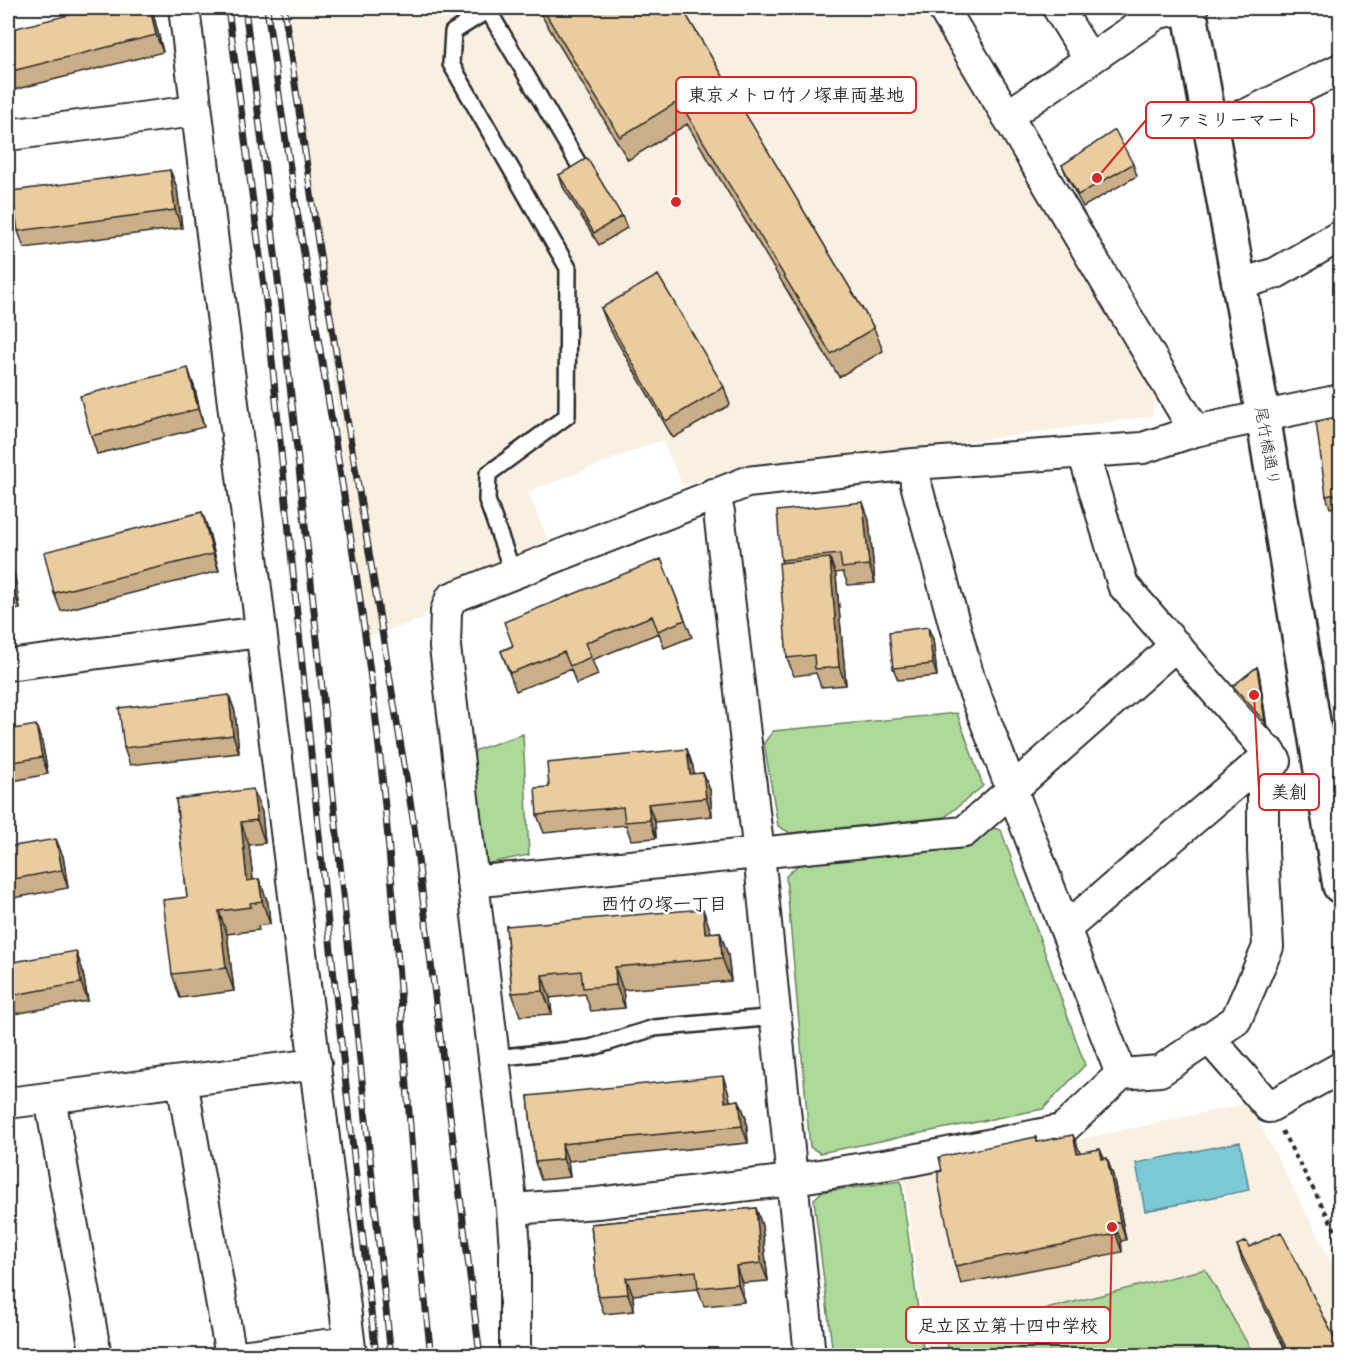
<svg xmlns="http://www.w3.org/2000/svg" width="1348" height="1363" font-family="Delius,'Klee One',sans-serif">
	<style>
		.built { fill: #f9f0e2 }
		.green { fill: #adda98; stroke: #6c8262; stroke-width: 1.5 }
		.water { fill: #7bcad8; stroke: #5b8a93; stroke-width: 1.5 }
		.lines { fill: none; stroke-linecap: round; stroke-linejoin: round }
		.service-casing { stroke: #2b2b2b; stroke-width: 20 }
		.minor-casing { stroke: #2b2b2b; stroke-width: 34 }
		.secondary-casing { stroke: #2b2b2b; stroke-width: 38 }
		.path { stroke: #2b2b2b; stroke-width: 4; stroke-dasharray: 4.5 4.5; stroke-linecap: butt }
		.service { stroke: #fff; stroke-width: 15 }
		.minor { stroke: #fff; stroke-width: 30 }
		.secondary { stroke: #fff; stroke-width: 33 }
		.rail-casing { stroke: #2b2b2b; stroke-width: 7 }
		.rail { stroke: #fff; stroke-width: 4.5; stroke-dasharray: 14; stroke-linecap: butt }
		.wall { fill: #caaf88; stroke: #2b2b2b; stroke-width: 1.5 }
		.shaded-wall { fill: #a48f6f; stroke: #2b2b2b; stroke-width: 1.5 }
		.building { fill: #ebcc9e; stroke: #2b2b2b; stroke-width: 1.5 }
		.labels { text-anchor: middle; stroke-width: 5; stroke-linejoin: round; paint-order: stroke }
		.street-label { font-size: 16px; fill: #2b2b2b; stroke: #fff }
		.neighbourhood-label { font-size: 18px; font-weight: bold; fill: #2b2b2b; stroke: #fff }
		.leader { fill: none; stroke: #d62828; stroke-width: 2 }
		.callout-dot { fill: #d62828; stroke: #fff; stroke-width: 2 }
		.callout { fill: #fff; stroke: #d62828; stroke-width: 2 }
		.callout-label { font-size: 18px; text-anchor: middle; font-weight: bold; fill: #2b2b2b }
	</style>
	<rect width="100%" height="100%" fill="#fff"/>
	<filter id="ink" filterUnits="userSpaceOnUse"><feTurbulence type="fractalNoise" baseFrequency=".0167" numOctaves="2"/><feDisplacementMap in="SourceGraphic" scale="12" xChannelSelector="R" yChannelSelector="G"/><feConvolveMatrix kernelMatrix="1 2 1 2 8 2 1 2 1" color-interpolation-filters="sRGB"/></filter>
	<g filter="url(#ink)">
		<path class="built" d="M288,8h636l231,389 -3,19 -446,62 -23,8 -21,-46 -134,52 20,48 -110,47 -15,32 -58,19z
			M1249,1103l91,175v77h-413l-23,-178z"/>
		<path class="green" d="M957,713l26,73 -38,31 -155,16 -12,-7 -14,-83 9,-12z
			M523,734l6,121 -45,9 -14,-104 6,-10z
			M986,826l15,4 84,235 -42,44 -223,44 -10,-6 -24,-271 12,-11 163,-18z
			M901,1181l23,174h-91l-19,-156 8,-7z
			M1205,1269l49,86h-305l-3,-21z"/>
		<path class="water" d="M1240,1142l9,48 -104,21 -9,-48z"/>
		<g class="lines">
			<defs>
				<path id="service" d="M513,573l-26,-73 1,-26 79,-58 1,-148 -117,-204 2,-32 35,-22 90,153
					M493,1058l97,-10 64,-20 122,-11"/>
				<path id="minor" d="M184,8l167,1348
					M943,8l252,423
					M1058,8l31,50
					M1007,116l151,-103 31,-5
					M1211,122l34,-7 95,-46
					M8,135l187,-24
					M1240,284l36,-11 64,-37
					M1083,452l40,133 153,176
					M713,494l6,18 40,342 51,502
					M8,665l252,-33
					M472,882l492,-50 212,-187
					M1066,928l205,-175
					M1209,1038l60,69 71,-39
					M1121,1074l39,-3 76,-51 32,-73 -5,-96v-85
					M182,1081l49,275
					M50,1098l46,258
					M8,1103l308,-39
					M512,1209l85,-6 178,-21 133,-21 154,-31 59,-56 -152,-396 -53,-194 -2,-20
					M240,1356l109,-14
					M515,1356v-108l-3,-39 -67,-562 1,-36 5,-13 296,-116 167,-18 229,-16 52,-17 145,-31"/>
				<path id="secondary" d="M1189,8l74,408 77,470"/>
			</defs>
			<use href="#service" class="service-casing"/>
			<use href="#minor" class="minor-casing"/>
			<use href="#secondary" class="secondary-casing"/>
			<path class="path" d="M1282,1131l58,108"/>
			<use href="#service" class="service"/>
			<use href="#minor" class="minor"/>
			<use href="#secondary" class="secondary"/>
			<defs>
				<path id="rail" d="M228,8l39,302 59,595 50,451
					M245,8c58,448 97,898 146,1348
					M267,8c30,232 78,462 107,695 26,217 32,435 57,653
					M284,8l35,241 94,570 67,537"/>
			</defs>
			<use href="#rail" class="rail-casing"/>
			<use href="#rail" class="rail"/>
		</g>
		<path class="wall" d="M537,8h145l192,320 9,23 -44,26 -152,-253 -59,36z
			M153,13l10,39 -154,39 -1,-4v-57z
			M1133,164l4,12 -54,31 -16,-30 -5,-12z
			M170,170l7,18 5,40 -158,20 -6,-17z
			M559,175l63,41 5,12 -28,17 -36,-58z
			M601,308l123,79 6,18 -57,33 -65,-112z
			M194,386l10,41 -107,27 -6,-18z
			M1341,417v89l-11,2 -4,-12z
			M202,512l6,17 11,42 -158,40 -7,-18z
			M869,520l6,63 -27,2 -5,-13 -8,1 1,3 10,109 -25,2 -5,-14 -22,3 -7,-18 -5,-95 -1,-3z
			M8,559h1l6,18 5,32 -12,2z
			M661,559l31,78 -28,11 -5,-15 -67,27 6,15 -22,9 -5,-15 -55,22 -15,-40 11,-5z
			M933,639l4,37 -39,4 -5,-12z
			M1257,667l2,6 8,55 -32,-36 -2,-6z
			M229,695l6,17 4,41 -109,12 -6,-17z
			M8,730l34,12 6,32 -40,8z
			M687,749l6,18 1,7 9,-1 7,17 2,26 -57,6 1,16 -25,2 -5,-15 -82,8 -7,-18 12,-28z
			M176,799l86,13 3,31 -16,2 4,35 6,-1 9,24 2,21 -12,2 1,4 -32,4 7,57 -54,7 -8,-24 15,-77z
			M8,847l55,9 5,32 -60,11z
			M506,926l205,7 9,-1 8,23 3,26 -108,9 2,18 -34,3 -6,-17 -35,4 2,16 -32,2 -8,-23z
			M8,963l74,5 6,33 -80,14z
			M729,1094l1,7 9,-1 7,18 2,25 -180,18 2,16 -29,3 -6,-18 -7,-66z
			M1038,1142l42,11 20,-4 4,9 9,17 13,65 -5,1 1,11 -161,32 -6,-18 -13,-95z
			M756,1208l6,18 6,55 -26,2 2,19 -40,4 -6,-17 -65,6 1,16 -30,3 -6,-18 -7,-72z
			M1237,1245l12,2 92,109h-53l-45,-93z"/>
		<path class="shaded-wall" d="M150,8h1l2,5 10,39 -7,-17z
			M170,170l7,18 5,40 -7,-18z
			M188,368l6,18 10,41 -6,-18z
			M863,502l6,18 6,63 -6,-18z
			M202,512l6,17 11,42 -6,-17z
			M830,558l6,18 10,109 -7,-18z
			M9,559l6,18 5,32 -6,-17z
			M928,627l5,12 4,37 -4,-12z
			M1257,667l2,6 8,55 -2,-6z
			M229,695l6,17 4,41 -6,-18z
			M36,725l6,17 6,32 -6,-17z
			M687,749l6,18 3,25 -6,-18z
			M703,773l7,17 2,26 -6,-18z
			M253,789l9,23 3,31 -8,-23z
			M648,804l7,18 1,16 -6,-18z
			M241,822l8,23 7,59 -9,-23z
			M56,839l7,17 5,32 -6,-18z
			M259,879l9,24 2,21 -8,-23z
			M703,909l8,23 2,24 -8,-23z
			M219,911l8,23 7,57 -8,-23z
			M720,932l8,23 3,26 -9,-23z
			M76,951l6,17 6,33 -7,-18z
			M615,967l8,23 2,18 -9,-23z
			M542,975l8,23 2,16 -9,-23z
			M723,1076l6,18 3,25 -7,-17z
			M739,1100l7,18 2,25 -6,-17z
			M1073,1135l7,17 -3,1z
			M562,1144l6,17 2,16 -7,-18z
			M1107,1158l6,17 13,65 -6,-18z
			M756,1208l6,18 6,55 -7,-18z
			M1114,1223l7,18 1,11 -6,-18z
			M736,1266l6,17 2,19 -6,-18z
			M626,1278l7,17 1,16 -6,-17z"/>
		<path class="building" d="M97,8h53l6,27 -148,37v-42z
			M542,8h140l192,320 -43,26 -152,-253 -59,36z
			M1115,130l18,34 -55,31 -16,-30z
			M587,158l35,58 -28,17 -35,-58z
			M170,170l5,40 -157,21 -6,-40z
			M658,275l66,112 -58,34 -65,-113z
			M188,368l10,41 -107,27 -11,-40z
			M1341,417v76l-15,3 -10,-74z
			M863,502l6,63 -27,3 -2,-14 -59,6 -4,-49z
			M202,512l11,42 -159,39 -10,-41z
			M830,558l9,109 -24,2 -1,-14 -27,3 -8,-95z
			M8,559h1l5,33 -6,1z
			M661,559l24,61 -27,11 -6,-15 -67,27 6,14 -21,9 -6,-14 -54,21 -9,-22 12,-5 -9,-24z
			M928,627l5,37 -40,4 -4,-36z
			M1257,667l8,55 -32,-36z
			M229,695l4,40 -109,13 -5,-40z
			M36,725l6,32 -34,6v-33z
			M687,749l3,25 13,-1 3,25 -58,6 2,16 -25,2 -2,-15 -86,8 -2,-27 14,-1 -2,-24z
			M253,789l4,31 -16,2 6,59 12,-2 3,22 -12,2 1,4 -32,4 7,57 -54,6 -9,-74 24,-3 -11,-98z
			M56,839l6,31 -54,10v-33z
			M703,909l2,24 15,-1 2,26 -107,9 1,18 -33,3 -2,-17 -39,4 1,16 -31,2 -6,-67z
			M76,951l5,32 -73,13v-33z
			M723,1076l2,26 14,-2 3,26 -180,18 1,15 -28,3 -7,-66z
			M1073,1135l4,18 23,-4 2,10 5,-1 13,64 -6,1 2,11 -161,32 -17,-85v-9l4,-1 -3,-14 97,-20 1,5z
			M756,1208l5,55 -25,3 2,18 -40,4 -2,-17 -70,7 2,16 -30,2 -7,-72z
			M1281,1232l60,119v5h-51l-53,-111 9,-4 3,6z"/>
	</g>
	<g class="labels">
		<g class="street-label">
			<text transform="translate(1268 446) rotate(80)" y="6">尾竹橋通り</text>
		</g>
		<g class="neighbourhood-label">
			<text x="664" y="910">西竹の塚一丁目</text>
		</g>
	</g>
	<path class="leader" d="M676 202L676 95M1097 178L1146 120M1254 695L1259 792M1112 1227L1110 1325"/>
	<g class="callout-dot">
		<circle cx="676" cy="202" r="6"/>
		<circle cx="1097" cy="178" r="6"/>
		<circle cx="1254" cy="695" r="6"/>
		<circle cx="1112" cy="1227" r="6"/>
	</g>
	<g class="callout">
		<rect x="676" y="77" width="240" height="36" rx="6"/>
		<rect x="1146" y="102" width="168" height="36" rx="6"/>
		<rect x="1259" y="774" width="60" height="36" rx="6"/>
		<rect x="906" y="1307" width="204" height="36" rx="6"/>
	</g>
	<g class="callout-label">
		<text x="796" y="101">東京メトロ竹ノ塚車両基地</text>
		<text x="1230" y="126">ファミリーマート</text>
		<text x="1289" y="798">美創</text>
		<text x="1008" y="1332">足立区立第十四中学校</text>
	</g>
	<rect width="1348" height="1363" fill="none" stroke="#fff" stroke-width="30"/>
	<rect x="15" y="15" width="1318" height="1333" fill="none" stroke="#2b2b2b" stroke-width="2" filter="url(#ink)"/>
</svg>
